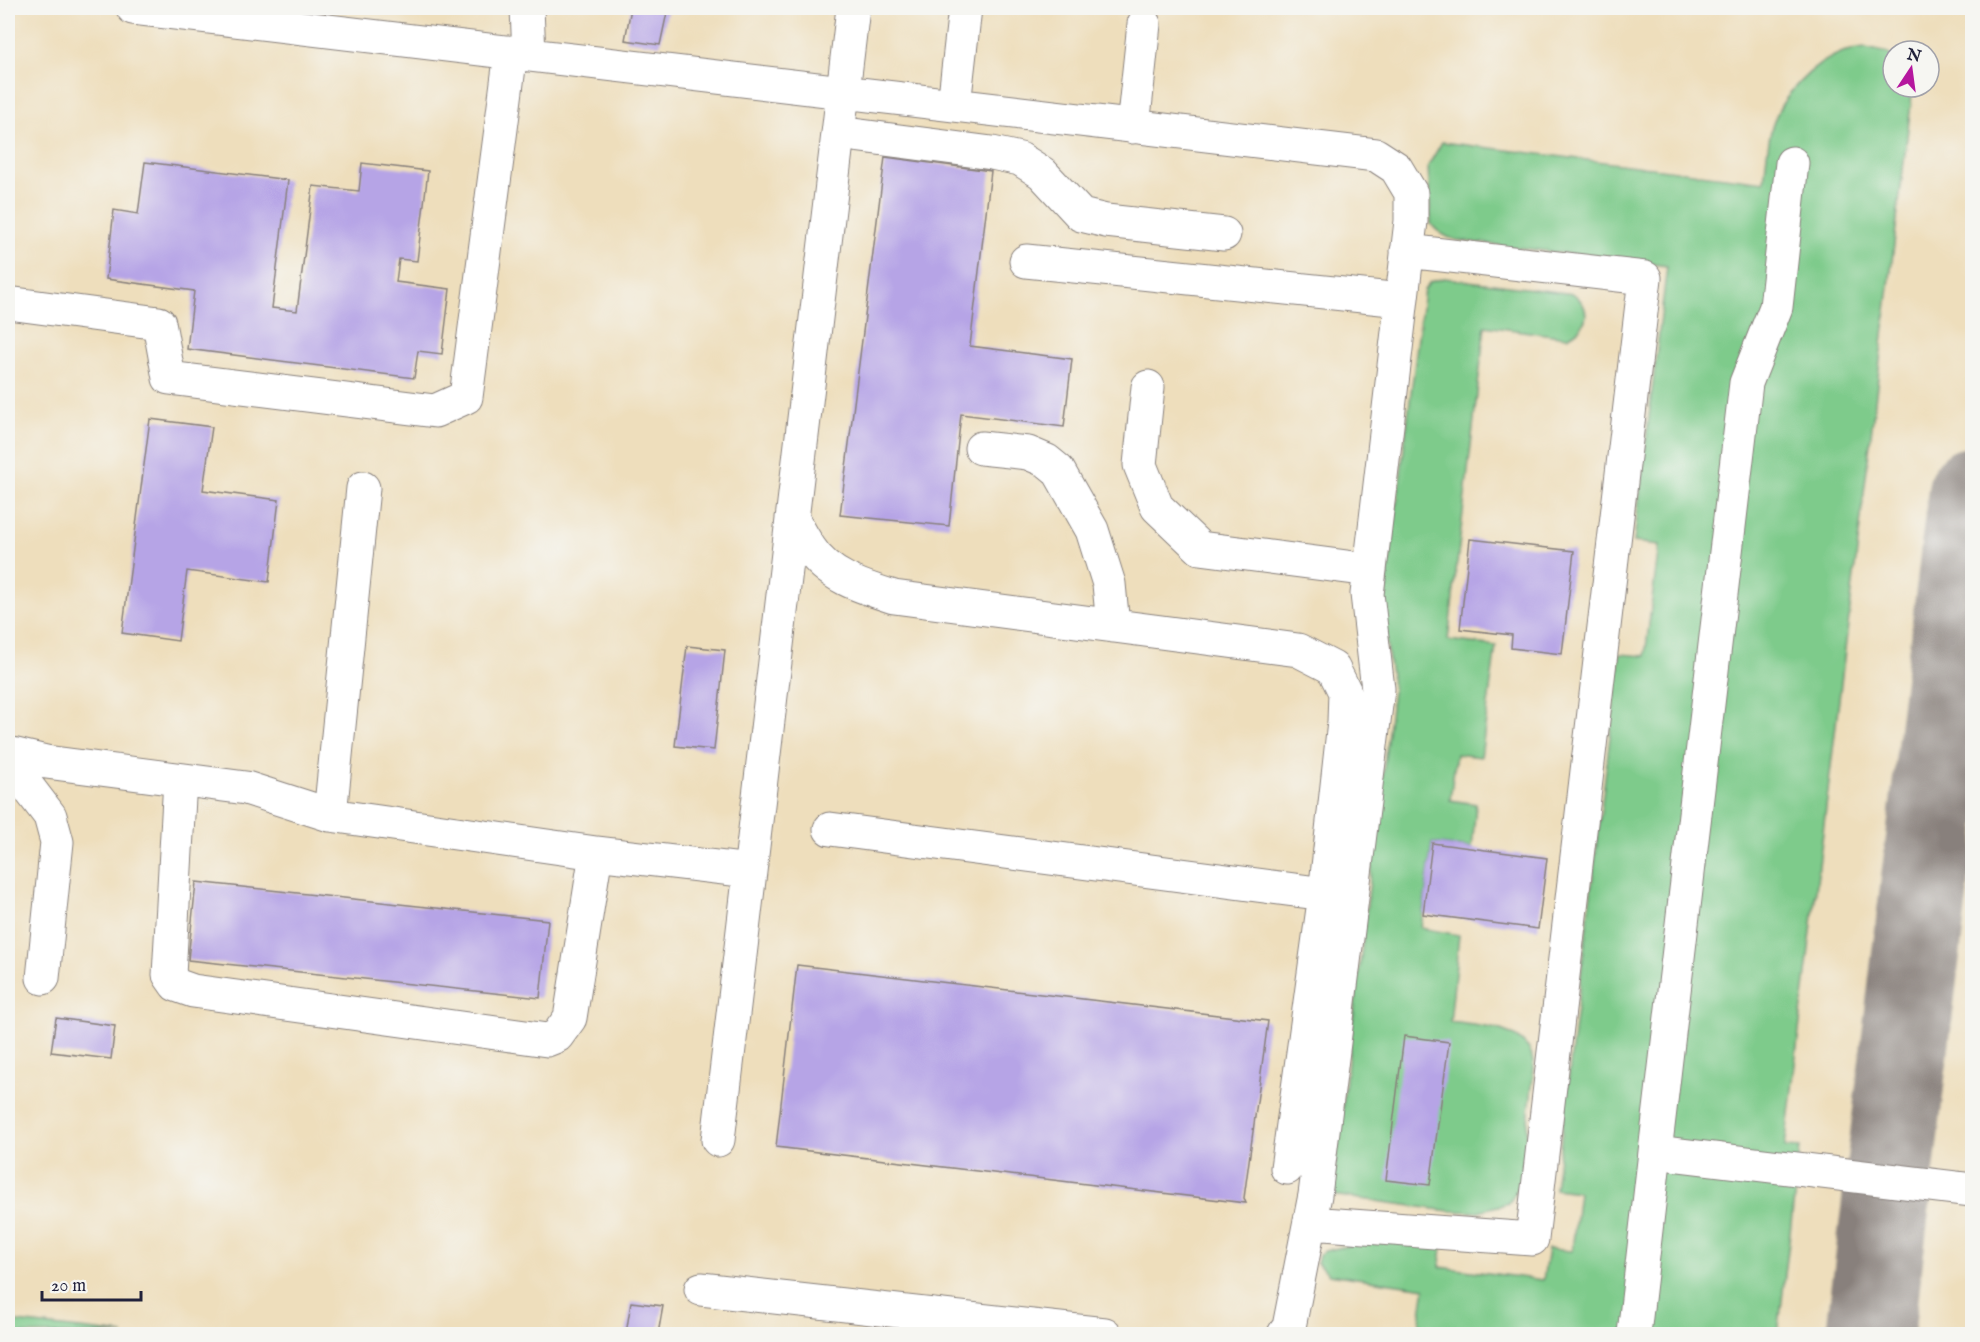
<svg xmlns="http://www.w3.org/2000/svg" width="1980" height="1342" font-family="'IM FELL English',serif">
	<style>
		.green { fill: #7ecb8b; stroke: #507663; stroke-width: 1.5 }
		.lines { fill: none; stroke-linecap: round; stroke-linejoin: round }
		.taxiway { stroke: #88807c; stroke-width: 88 }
		.building { fill: #b6a4e6 }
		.minor-casing { stroke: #88807c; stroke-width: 35 }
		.minor { stroke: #fff; stroke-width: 33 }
	</style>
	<rect width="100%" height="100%" fill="#f6f6f2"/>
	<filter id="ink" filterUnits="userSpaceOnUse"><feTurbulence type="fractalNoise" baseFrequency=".0167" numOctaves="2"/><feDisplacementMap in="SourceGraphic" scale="12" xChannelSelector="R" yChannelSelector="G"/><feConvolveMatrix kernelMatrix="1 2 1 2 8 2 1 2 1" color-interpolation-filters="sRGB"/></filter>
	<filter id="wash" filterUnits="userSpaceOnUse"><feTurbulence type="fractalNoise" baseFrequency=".008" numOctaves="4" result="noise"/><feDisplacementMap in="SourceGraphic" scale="24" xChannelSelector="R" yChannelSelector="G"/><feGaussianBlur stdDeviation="1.35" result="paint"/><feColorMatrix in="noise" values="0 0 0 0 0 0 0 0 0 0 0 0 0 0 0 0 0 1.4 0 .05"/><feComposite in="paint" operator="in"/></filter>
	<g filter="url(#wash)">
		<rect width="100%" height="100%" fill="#eedebc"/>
		<path class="green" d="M1866,48l22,5 5,5v29h20l-128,1060 15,1 -22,186h-360l7,-46 -96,-14 -12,-11 2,-8 6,-4 47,-11 70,7 -2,20 103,13 5,-31 24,2 7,-59 -24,-3 65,-535 25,2 14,-111 -25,-3 33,-276 -211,-26c-11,-3 -18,-7 -25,-16l-3,-58 14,-24 322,40c2,-18 3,-37 8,-55 8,-30 41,-64 71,-75 7,-3 16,-3 23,-4z
			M1444,278l130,16c19,16 14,33 -7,43l-82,-11 -37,314 48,6 -15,111 -25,-3 -6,46 26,4 -4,44 -40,-5 -11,85 38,7 -9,87c26,4 62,3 79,27 3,5 4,13 5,19l-13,115 -12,20 -34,9 -26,-1 -117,-16 61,-504 -10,-76 41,-325 6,-8z
			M8,1321l116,13h-116z"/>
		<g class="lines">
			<path class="taxiway" d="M1870,1334l102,-843"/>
		</g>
		<g id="blocks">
			<path class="building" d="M631,8h37l-8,37 -35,-5z
				M885,157l106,14 -21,175 102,13 -8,68 -103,-13 -12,112 -109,-11z
				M145,162l143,18 -16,128 25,3 16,-125 46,5 3,-28 66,8 -11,90 -18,-2 -3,23 54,7 -8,65 -24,-3 -4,27 -227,-29 7,-58 -88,-12 8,-69 24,4z
				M150,419l62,8 -9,63 76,10 -10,82 -82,-11 -9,70 -56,-8z
				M1470,539l104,12 -12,103 -51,-6 1,-13 -52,-6z
				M687,646l38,4 -11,100 -39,-4z
				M1432,843l115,15 -9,71 -115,-15z
				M196,882l352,38 -8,78 -352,-38z
				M797,965l471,56 -24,177 2,5 -470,-56z
				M56,1018l59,8 -4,33 -60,-7z
				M1404,1036l45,6 -19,143 -44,-5z
				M631,1302l32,4 -5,28h-32z"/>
		</g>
	</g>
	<g filter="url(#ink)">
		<use href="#blocks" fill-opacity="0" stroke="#88807c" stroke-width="1.5"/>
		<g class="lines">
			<defs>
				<path id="minor" d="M133,8l1243,147 20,13 15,25v28l-41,349 -170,-22 -43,-41 -17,-42 8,-78
					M527,8l2,47
					M954,105l11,-97
					M1133,127l11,-103
					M838,133l154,20 28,6 22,14 39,42 25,6 118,13
					M1792,163l-16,144 -30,76 -91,769 317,38
					M1026,261l375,39
					M8,303l151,20 10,55 266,33 31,-14 45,-345
					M981,448l47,5 19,8 11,9 34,60 17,54 4,42
					M792,518c6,10 11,20 17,29 19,30 53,40 85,50l404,53 35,18 12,24 -1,30 -19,172 -38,274
					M8,753l38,9 200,26 84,27 266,38 154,18
					M8,761l42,55 7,26 -14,136
					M180,780l-11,195 7,10 17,6 354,49 10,-4 13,-18 26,-165
					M330,815l33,-327
					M830,829l495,65
					M718,1140l135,-1132
					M1310,1223l222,16 113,-961 -238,-27
					M701,1289l404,45
					M1284,1334l5,-7 26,-132 63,-506 -11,-95 3,-24
					M1634,1334l21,-182"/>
			</defs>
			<use href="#minor" class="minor-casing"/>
			<use href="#minor" class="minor"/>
		</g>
	</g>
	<rect width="1980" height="1342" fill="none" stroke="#f6f6f2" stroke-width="30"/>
	<g transform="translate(1911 69) rotate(13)"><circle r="28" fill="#f6f6f2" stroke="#a1a1a9" stroke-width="1.5"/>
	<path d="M0-4.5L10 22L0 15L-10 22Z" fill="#b5179e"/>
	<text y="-9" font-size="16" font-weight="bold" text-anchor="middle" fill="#22223b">N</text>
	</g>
	<path d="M42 1291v9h99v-9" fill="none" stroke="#22223b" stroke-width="3"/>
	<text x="51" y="1291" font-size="18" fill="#22223b" stroke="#f6f6f2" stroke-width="4.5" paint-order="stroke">20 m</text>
</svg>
